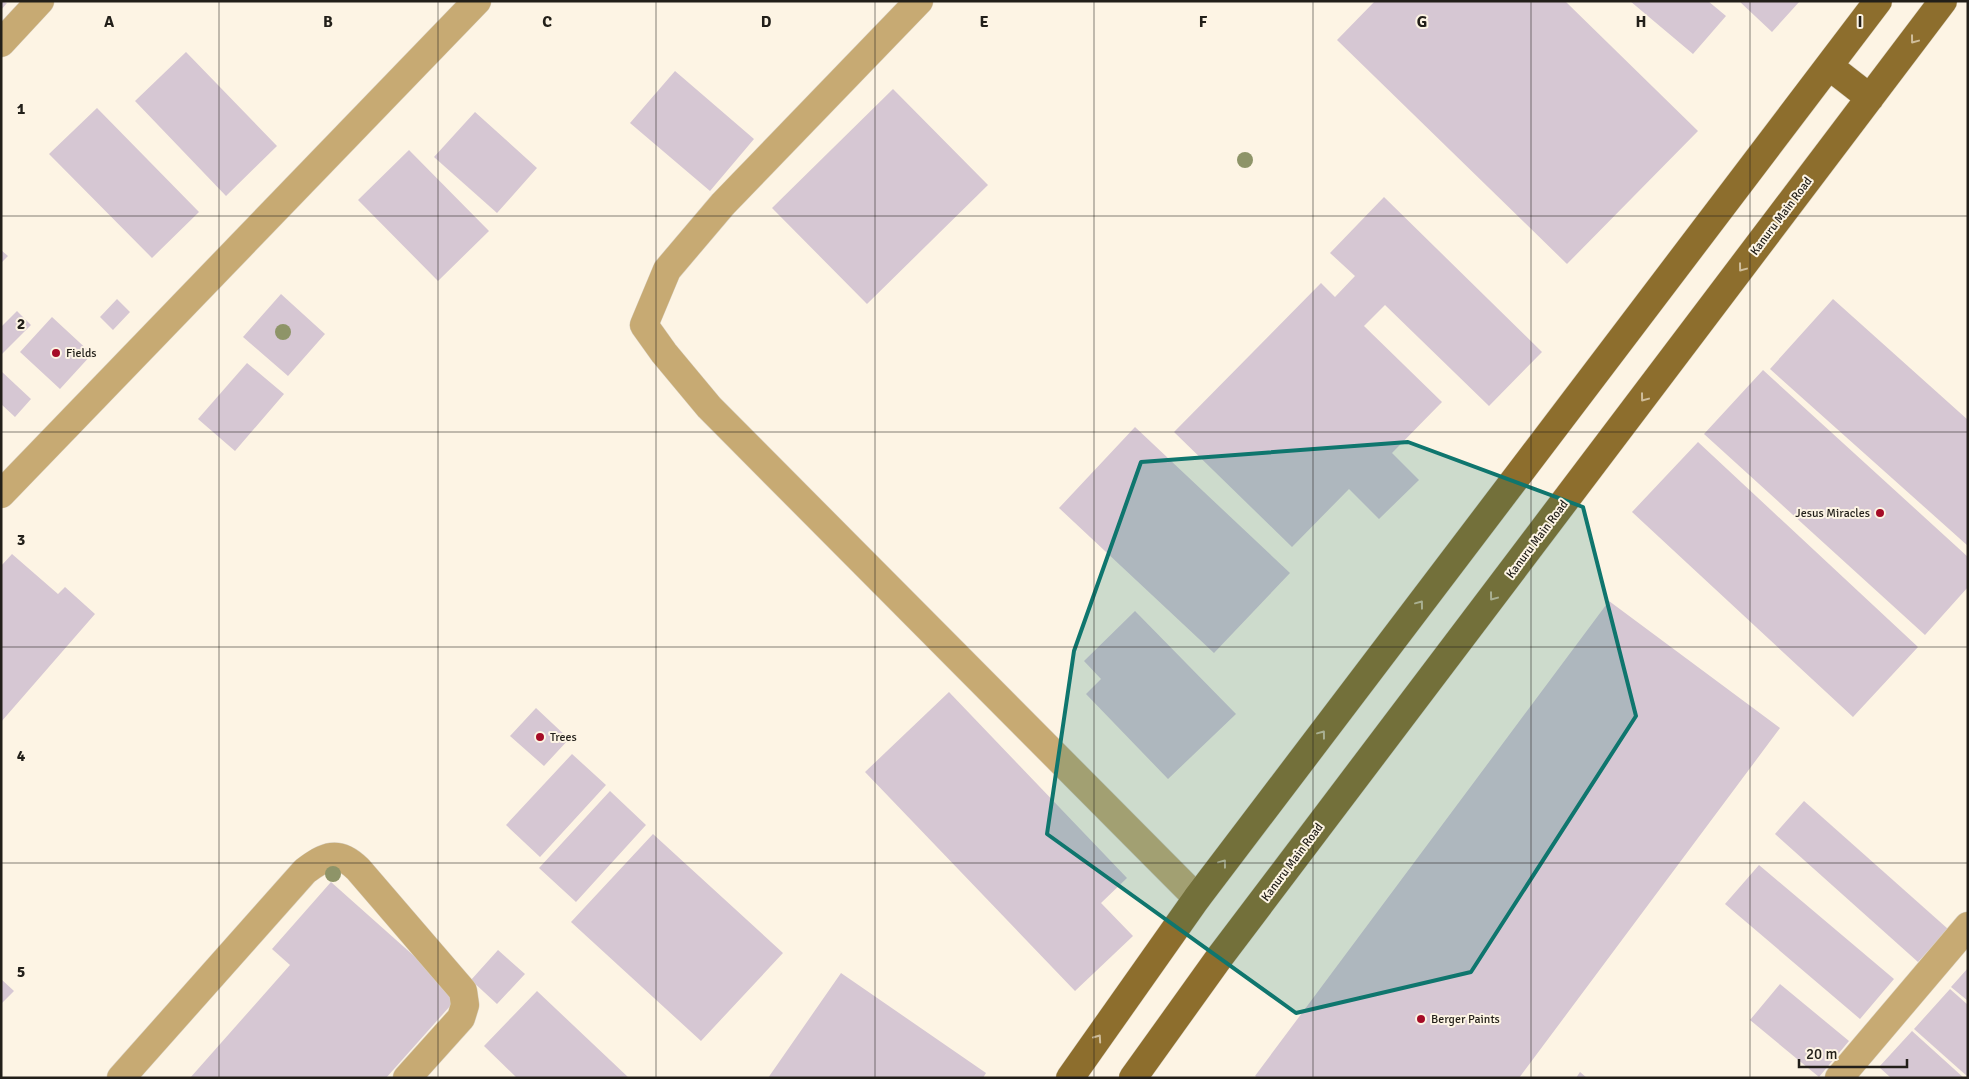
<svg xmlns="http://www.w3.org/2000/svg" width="1969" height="1079" font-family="Signika,sans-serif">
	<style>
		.building { fill: #d6c7d3 }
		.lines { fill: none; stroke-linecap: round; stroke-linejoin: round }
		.minor-casing { stroke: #dad2c4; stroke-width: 29 }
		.major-casing { stroke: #dad2c4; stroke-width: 29 }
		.minor { stroke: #c7aa73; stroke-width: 28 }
		.major { stroke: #8d6e2d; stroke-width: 28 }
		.tree { fill: #8e9468 }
		.oneway { stroke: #d0be9b }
		.marked { fill: #0f766e; fill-opacity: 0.2; stroke: #0f766e; stroke-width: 4; stroke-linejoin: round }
		.grid { fill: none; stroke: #221f19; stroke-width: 1; stroke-opacity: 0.55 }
		.poi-dot { fill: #a50b26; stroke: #fdf4e4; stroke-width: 2 }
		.labels { text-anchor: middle; stroke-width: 4; stroke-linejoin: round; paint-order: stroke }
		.street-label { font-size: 12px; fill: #221f19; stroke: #fdf4e4 }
		.poi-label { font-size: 12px; fill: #221f19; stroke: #fdf4e4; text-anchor: start }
		.grid-label { font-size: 16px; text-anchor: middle; font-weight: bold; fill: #221f19; stroke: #fdf4e4; stroke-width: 4; stroke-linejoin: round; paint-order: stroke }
	</style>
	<rect width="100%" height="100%" fill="#fdf4e4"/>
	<path class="building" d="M1,1l6,2 -6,7z
		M1375,1h190l133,130 -131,133 -230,-224z
		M1630,1h78l18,15 -33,38z
		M1739,1h61l-28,31z
		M186,52l91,94 -51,50 -91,-95z
		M675,71l79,68 -44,52 -80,-68z
		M893,89l95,96 -121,119 -95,-96z
		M97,108l102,104 -47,46 -103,-104z
		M475,112l62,56 -40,45 -63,-56z
		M409,150l80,81 -51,50 -80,-81z
		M1384,197l158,155 -53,54 -104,-101 -21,21 78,76 -50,51 27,27 -40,39 -30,-30 -57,58 -118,-115 147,-149 14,14 20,-21 -25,-23z
		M1,250l7,6 -7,7z
		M281,294l44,40 -37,42 -45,-39z
		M117,299l13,13 -17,18 -13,-13z
		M1833,299l135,121v126l-198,-177z
		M17,311l14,14 -30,30v-28z
		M52,317l40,37 -32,35 -40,-37z
		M247,363l37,31 -49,57 -37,-32z
		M1763,370l205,187v30l-43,48 -221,-201z
		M1,371l30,28 -16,18 -14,-13z
		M1135,427l155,146 -76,80 -155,-145z
		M1698,442l220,205 -65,70 -221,-205z
		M12,554l46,40 7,-7 30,27 -94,108v-156z
		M1609,601l171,127 -261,350h-261l-3,-2z
		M1135,611l101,103 -68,65 -82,-85 15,-15 -17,-18z
		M949,692l178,186 -26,25 32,33 -58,55 -210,-219z
		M536,708l33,31 -25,27 -34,-30z
		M572,754l34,31 -66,72 -34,-32z
		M610,791l36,34 -70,77 -37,-34z
		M1804,801l144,128 -30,33 -143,-128z
		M653,834l130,119 -82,88 -130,-119z
		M1759,865l135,114 -34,40 -135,-115z
		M331,882l128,114 -73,82h-196l100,-113 -18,-16z
		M498,950l27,24 -28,30 -26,-24z
		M1968,968v33l-17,-14z
		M841,973l145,100 -3,5h-215z
		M1,979l13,12 -13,13z
		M1780,984l69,57 -30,36 -69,-57z
		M1950,989l18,16v72l-54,-48z
		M537,991l92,87h-112l-33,-32z
		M1912,1031l52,47h-73l-12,-11z
		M1580,1072l7,6h-11z"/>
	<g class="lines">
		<defs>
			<path id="minor" d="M919,1l-196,203 -56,66 -23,55 20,28 45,54 488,491
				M1,43l39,-42
				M1,494l476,-493
				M121,1078l184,-207c20,-15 33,-22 53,-2l105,122 2,14 -4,13 -54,60
				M1839,1078l129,-152"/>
			<path id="major" d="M1829,66l41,32
				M1070,1078l127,-180 681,-897
				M1133,1078l86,-120 724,-957"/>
		</defs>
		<use href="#minor" class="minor-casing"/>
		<use href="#major" class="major-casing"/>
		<use href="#minor" class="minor"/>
		<use href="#major" class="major"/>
	</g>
	<g class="tree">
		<circle cx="1245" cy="160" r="8"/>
		<circle cx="283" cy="332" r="8"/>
		<circle cx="333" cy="874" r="8"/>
	</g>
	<defs><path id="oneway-chevron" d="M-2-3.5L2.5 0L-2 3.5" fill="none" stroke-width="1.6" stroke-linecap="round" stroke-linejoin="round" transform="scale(1.25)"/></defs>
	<g class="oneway">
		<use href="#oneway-chevron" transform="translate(1914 40) rotate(127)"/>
		<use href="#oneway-chevron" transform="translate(1742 268) rotate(127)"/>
		<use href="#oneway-chevron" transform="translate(1644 398) rotate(127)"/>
		<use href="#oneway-chevron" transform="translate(1493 597) rotate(127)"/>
		<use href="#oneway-chevron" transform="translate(1420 604) rotate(-53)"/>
		<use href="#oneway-chevron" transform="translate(1322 734) rotate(-53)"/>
		<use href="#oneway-chevron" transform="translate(1223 863) rotate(-53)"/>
		<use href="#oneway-chevron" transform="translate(1098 1038) rotate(-55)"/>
	</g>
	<path class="marked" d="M1408,442l175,65 53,209 -165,256 -175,41 -249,-179 27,-183 67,-189z"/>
	<path class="grid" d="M219,1v1077M438,1v1077M656,1v1077M875,1v1077M1094,1v1077M1313,1v1077M1531,1v1077M1750,1v1077M1,216h1967M1,432h1967M1,647h1967M1,863h1967"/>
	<g class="poi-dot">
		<circle cx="56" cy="353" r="5"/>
		<circle cx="1880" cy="513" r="5"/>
		<circle cx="540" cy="737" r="5"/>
		<circle cx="1421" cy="1019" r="5"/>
	</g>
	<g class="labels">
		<g class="street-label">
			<text transform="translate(1781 216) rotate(-53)" y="4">Kanuru Main Road</text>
			<text transform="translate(1537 539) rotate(-53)" y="4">Kanuru Main Road</text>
			<text transform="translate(1292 862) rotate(-53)" y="4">Kanuru Main Road</text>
		</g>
		<g class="poi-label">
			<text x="66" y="357">Fields</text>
			<text x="1870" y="517" text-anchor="end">Jesus Miracles</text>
			<text x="550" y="741">Trees</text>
			<text x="1431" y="1023">Berger Paints</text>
		</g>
	</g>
	<g class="grid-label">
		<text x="109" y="27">A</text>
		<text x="328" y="27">B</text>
		<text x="547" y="27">C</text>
		<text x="766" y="27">D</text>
		<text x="984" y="27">E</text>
		<text x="1203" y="27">F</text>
		<text x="1422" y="27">G</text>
		<text x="1641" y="27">H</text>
		<text x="1860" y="27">I</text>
		<text x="21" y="114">1</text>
		<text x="21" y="329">2</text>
		<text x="21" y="545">3</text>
		<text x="21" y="761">4</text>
		<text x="21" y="977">5</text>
	</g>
	<rect width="1969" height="1079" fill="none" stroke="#221f19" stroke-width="5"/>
	<path d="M1799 1059v8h108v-8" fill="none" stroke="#221f19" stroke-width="2.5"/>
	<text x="1806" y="1059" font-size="15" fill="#221f19" stroke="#fdf4e4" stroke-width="4" paint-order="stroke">20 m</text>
</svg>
